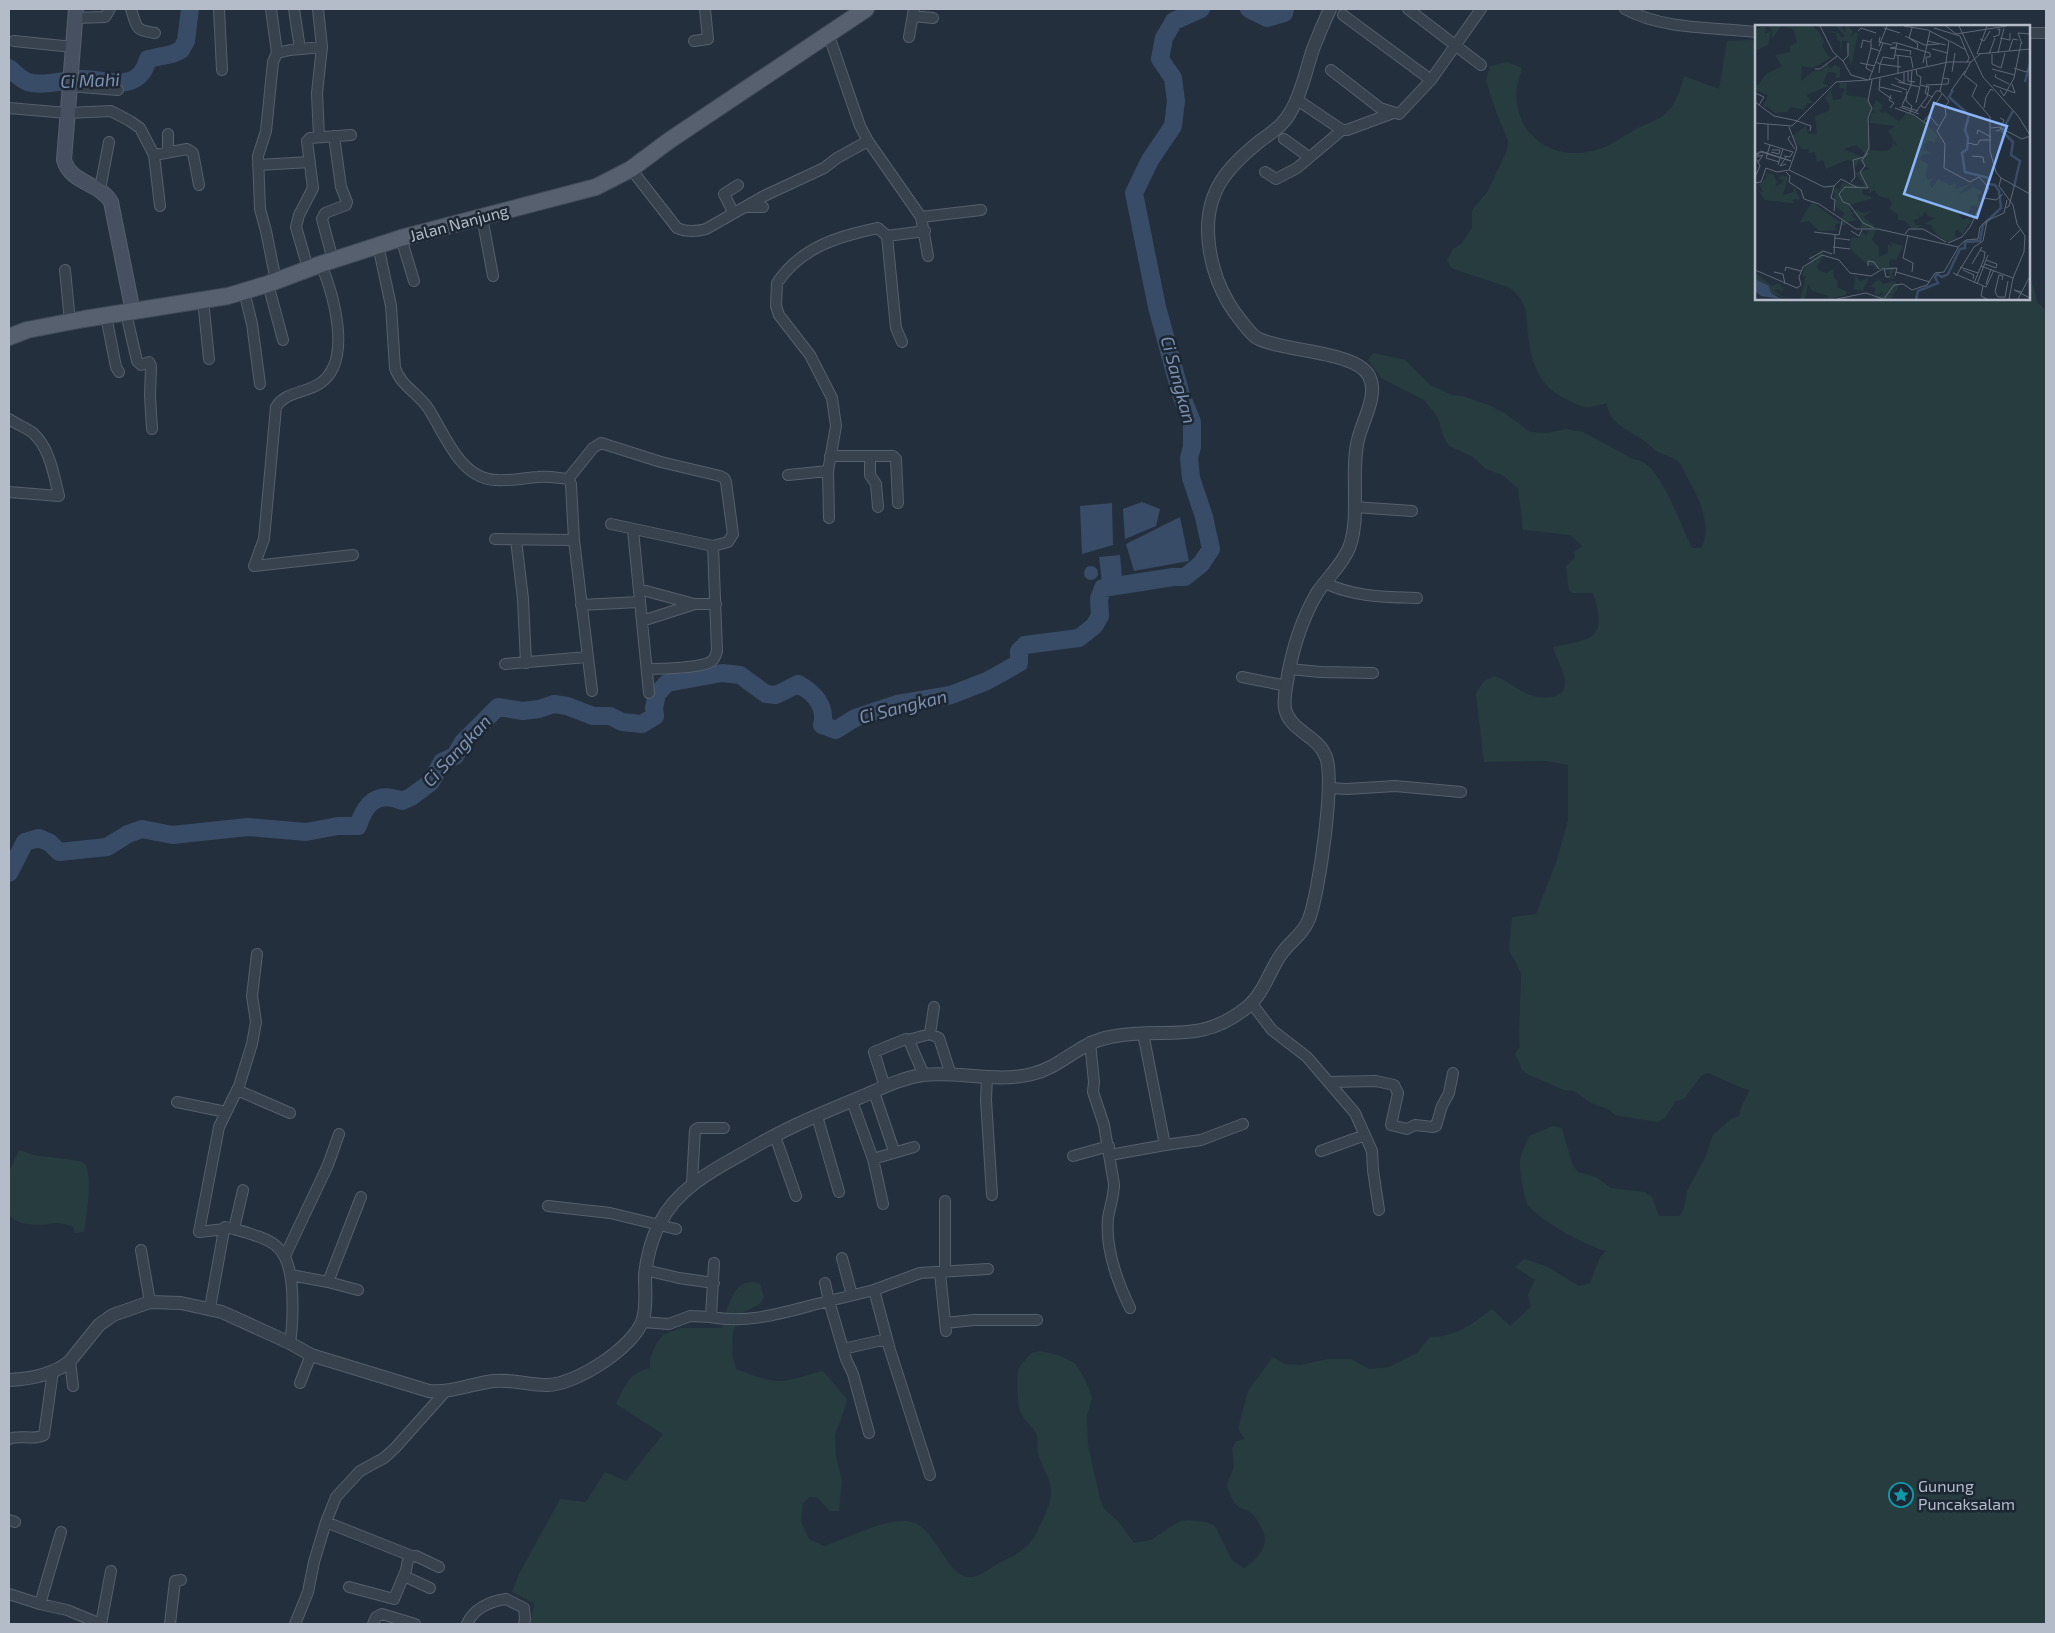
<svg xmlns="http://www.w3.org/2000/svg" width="2055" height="1633" font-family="'Exo 2',sans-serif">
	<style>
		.green { fill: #263c3f }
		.water { fill: #394c67 }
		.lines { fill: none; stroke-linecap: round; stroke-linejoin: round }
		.river { stroke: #394c67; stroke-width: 18 }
		.minor-casing { stroke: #565f6c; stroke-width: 12 }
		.tertiary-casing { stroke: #565f6c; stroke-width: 14 }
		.secondary-casing { stroke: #565f6c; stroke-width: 16 }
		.primary-casing { stroke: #414a57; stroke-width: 18 }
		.minor { stroke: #38414e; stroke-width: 10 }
		.tertiary { stroke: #38414e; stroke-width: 12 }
		.secondary { stroke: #465061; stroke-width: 14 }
		.primary { stroke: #56606e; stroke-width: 16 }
		.labels { text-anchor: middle; stroke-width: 5; stroke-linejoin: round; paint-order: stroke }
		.street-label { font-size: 16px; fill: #b4bcc9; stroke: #1d2633 }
		.poi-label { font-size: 16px; fill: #b4bcc9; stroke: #1d2633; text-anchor: start }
		.water-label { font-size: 18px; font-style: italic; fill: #7c92b1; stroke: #1d2633 }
		.inset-river { fill: none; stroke: #394c67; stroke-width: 2.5 }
		.inset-road { fill: none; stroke: #5e6776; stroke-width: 1 }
		.view { fill: #8ab4f8; fill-opacity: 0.15; stroke: #8ab4f8; stroke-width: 2.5 }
		.inset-edge { fill: none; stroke: #b4bcc9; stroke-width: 2.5 }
	</style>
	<rect width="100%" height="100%" fill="#242f3e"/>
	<path class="green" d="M1751,40l5,1v258h273v-26l9,30 8,7v1314h-1516l4,-21 -22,-11 7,-18 41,-75 26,3 19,-30 21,9 37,-47 -47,-30c10,-20 12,-30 34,-36v-10l7,-16 6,-7 17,-7h42c5,-18 11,-55 38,-44l4,13 -4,7 -20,10 -7,18 -1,22 4,15c17,6 35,15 53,11 12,-2 22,-7 34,-9l24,28 -2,9 -10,27 1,20 6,26 -3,30h-9l-12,-13 -8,-1 -7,6 -2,19 8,17 15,7c22,-7 60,-27 83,-25 29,2 39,59 65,56 10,-1 18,-9 27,-14 17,-8 30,-14 39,-33 7,-16 17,-31 11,-50 -3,-8 -8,-16 -10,-24 -3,-7 0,-15 -3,-22 -3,-9 -12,-13 -15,-21 -4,-9 -5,-37 -2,-45 3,-5 9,-11 12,-15l9,-2 18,4 17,8 10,16 7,19 -5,18 1,29 12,54 4,10 14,12 16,22 17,-3 27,-18 10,-2 18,2 9,4 17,34 12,8c9,-5 20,-16 21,-27 1,-8 -8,-23 -14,-28 -5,-5 -11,-3 -16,-10 -4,-5 -6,-12 -8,-18l7,-19 -2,-17 4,-8 9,-2 -7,-10 10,-38 25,-34 12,7 15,1 28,-6h23l18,10 20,-2 28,-14 13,-16c26,0 42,-13 62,-28l18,17 21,-19 -3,-12 7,-15 -20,-13 9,-8 22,7 33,20 11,-3 10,-26 6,-6c-17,-4 -72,-33 -79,-48 -3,-6 -8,-35 -7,-42 1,-8 6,-17 9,-25l24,-10 9,2 10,36 6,8 18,5 15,11 34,4 7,5 7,19h20l5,-7 3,-18 19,-35 6,-20 19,-17 8,-3 3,-11 8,-15 -8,-2 -34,-15 -7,3 -17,23 -8,2 -11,17 -8,4 -42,-7 -7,-6 -17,-6 -17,-12 -10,-1 -35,-15 -7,-5 -7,-16 5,-7 -1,-12 2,-62 -12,-23 3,-33 24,-3 21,-54 11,-40v-55l-22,-4 -62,1 -8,-68c5,-10 8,-15 19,-18 13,5 25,16 38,20 13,3 34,3 32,-16 -2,-12 -9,-21 -12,-33 40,-8 55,-7 40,-54h-21l-3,-3 -3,-23 9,-10 -1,-5 8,-6 -12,-11 -47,-5 -5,-42 -16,-13 -16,-6 -13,-12 -24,-11 -5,-8 -7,-22 -13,-16 -43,-22 -13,-18 5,-7 32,7 25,25 22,10 10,1 27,9 17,9 24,18 17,1 18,-4 18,3 50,27c5,1 10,2 14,6 18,14 34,61 45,83h9c12,-21 -2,-50 -13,-69 -3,-5 -5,-12 -9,-17 -6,-5 -14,-7 -21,-10 -5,-3 -10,-9 -15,-12 -15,-10 -35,-17 -36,-37 -23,6 -21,6 -43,-5 -30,-15 -34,-43 -37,-74 -1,-7 0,-12 -3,-19 -3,-7 -8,-12 -14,-17l-59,-20 -4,-8 6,-11 8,-5 11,-16v-18l16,-19 19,-41 1,-9 -14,-35 -8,-25 4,-15 17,-4 15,6c-2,8 -6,18 -6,26 1,44 39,68 80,56 15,-4 26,-13 40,-21 9,-5 22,-8 30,-16 11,-10 14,-23 18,-37l35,13 8,-48z
		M19,1150c5,1 10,4 15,5 9,2 44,4 50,8 10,10 2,55 0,69l-9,1 -2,-6c-5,-2 -12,-4 -17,-4 -14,2 -38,5 -47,-9v-43z"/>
	<path class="water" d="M1142,502l18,7 -4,17 -31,13 -2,-30z
		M1112,503l1,42 -31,9 -2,-48z
		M1180,517l9,44 -55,10 -8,-27z
		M1120,555l2,24 -20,3 -3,-25z
		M1084 573a7 7 0 1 1 14 0a7 7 0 1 1-14 0Z"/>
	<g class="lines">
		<path class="river" d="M1249,9l18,9 17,-5 1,-4
			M9,68c5,4 12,12 19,14 15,5 35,-2 50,-3 26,-2 60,18 70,-20l24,-5 9,-4 5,-9 4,-32
			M9,873l16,-31 14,-4 11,5 9,9 48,-5 21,-13 14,-5 30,6 76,-8 58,5 32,-6h20c7,-22 19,-36 44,-25l9,-4 20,-15 11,-20 13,-6 8,-14 35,-35 25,4 16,-2 15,-5 13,2 26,10h17l12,6 20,2 13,-8 -1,-8 3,-14 10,-11 55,-10 18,2 26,19 10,1 22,-11c15,8 29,22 24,41l14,5 19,-12 42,-14 54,-9 36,-14 32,-18v-12l6,-6 54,-7 15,-12 6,-10 -1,-17 4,-11 70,-11h12l16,-13 10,-15 -7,-32 -13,-39 -2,-20 3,-11v-25l-11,-27 -24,-88 -23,-114 16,-33 23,-34 3,-25 -3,-23 -13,-19 4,-21 10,-17 27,-12"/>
		<defs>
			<path id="minor" d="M131,9c6,18 3,21 24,24
				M219,9l3,61
				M271,9l6,44
				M294,9l6,40
				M318,9l4,38 -5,46 2,44
				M1408,9l73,56
				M1625,9c39,21 88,18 131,23
				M1343,15l88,65
				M913,16l20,2
				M75,18l30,-1 5,-8
				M828,33l32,93 8,15 53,76 7,39
				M2029,33h17
				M909,37l5,-28
				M14,41l59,6
				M694,41l14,-2 -3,-30
				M1331,70l49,38 19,6 32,-34 50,-71
				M69,86l49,4
				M1302,103l40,27h5l46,-17
				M9,108l58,5 44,-2 19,10 10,7 14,27 6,51
				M168,134v18
				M1284,139l25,18
				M154,155l33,-6 6,4 6,32
				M258,165l52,-3
				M631,169l46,59c9,4 18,4 29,1l58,-33 60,-28 13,-10 31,-17
				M1265,172l11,7 21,-11 45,-38
				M100,189l9,-47
				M745,207h18
				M733,212l-9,-18 14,-9
				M482,217l11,59
				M921,217l60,-7
				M401,238l13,43
				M378,245l13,61 4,62c6,18 23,25 33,40 17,26 32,71 68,72 14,1 28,-2 42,-3 10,-1 20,1 30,2l3,5 3,56 18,151
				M333,260l-11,-41 3,-6 21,-8 1,-3 -6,-15 -7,-51
				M321,264c12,29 33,98 -2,120 -14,9 -34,8 -43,23l-12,132 -10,27 99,-11
				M308,268l-12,-41 3,-12 14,-27 -6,-47 3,-3 41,-3
				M65,270l5,52
				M276,281l-10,-50 -6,-22 -2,-53 8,-25 7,-69 4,-9 13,-3 32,-3
				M268,284l15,56
				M244,291l8,33 8,60
				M203,300l6,59
				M126,313l11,48 4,4 8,-3 2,4 -1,30 2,33
				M106,316l10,51 3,5
				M902,342l-6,-14 -9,-92 38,-5
				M9,419c7,5 18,9 24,14 17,15 21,43 26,63l-50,-4
				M830,456h40v19l6,9 2,23
				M870,456h23l3,3 2,44
				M788,475l40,-4
				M568,479l25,-31 8,-5 60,19 59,14 4,2 2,4 7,52 -5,8 -15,4 -102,-22
				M1354,507l58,4
				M829,518l-1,-47 8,-45 -4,-28 -22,-43 -31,-40 -3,-9 1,-23c24,-36 62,-47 101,-55l9,8
				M633,530l16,163
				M495,539l79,1
				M516,540l7,59 3,64
				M1325,583c29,14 61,14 92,15
				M639,589l55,15
				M581,605l58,-3
				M642,621l53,-17h21
				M505,664l82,-7
				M648,669c13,0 55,-1 64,-8 3,-3 4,-6 5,-10l-4,-105
				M1289,669l32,3 52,1
				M1242,677l45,9
				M1329,788l18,1 48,-3 66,6
				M1252,1004l20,26 35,27 48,56 17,38 1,19 6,40
				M930,1034l4,-27
				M908,1040l22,-6 9,4 12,37
				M1090,1042l4,40 -1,10 11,33 10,59c0,12 -4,22 -6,34 -3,31 9,63 22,90
				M987,1076l-1,24 6,95
				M1329,1082l47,-1 18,4 4,8 -7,32 16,4 8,-4 18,2 3,-1 6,-20 7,-13 4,-20
				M885,1087l-11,-35 32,-13 3,2 15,34
				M237,1090l53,23
				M874,1092l19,56
				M852,1101l21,58 10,45
				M177,1102l49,10
				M817,1116l22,76
				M775,1136l21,60
				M1165,1145l36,-5 42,-16
				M1321,1151l44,-16
				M1110,1155l55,-10 -22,-112
				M1073,1156l36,-10
				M873,1159l41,-12
				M692,1183l3,-53 3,-2h26
				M945,1201v71
				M548,1206l62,7 66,16
				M225,1229l-26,3 20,-105 20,-41 13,-42 4,-22 -4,-26 5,-42
				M234,1229c39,11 55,15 58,60 1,18 1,35 -2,54
				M141,1250l9,52
				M285,1256l43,-91 11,-31
				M842,1258l10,37
				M645,1270l34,8 35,5
				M940,1273l6,58
				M291,1275l37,7 30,8
				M328,1282l33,-85
				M825,1283l4,18 45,-11 46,-17 68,-4
				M874,1290l16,60 40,125
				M210,1308l14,-78 1,-3 9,2 9,-39
				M711,1317c40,8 80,-7 118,-16l17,58 7,15 16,59
				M642,1322l27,2 21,-8 21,1 3,-54
				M945,1323l29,-3h63
				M843,1349l44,-10
				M70,1361l3,25
				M300,1383l11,-28
				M9,1439c11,-5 25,2 35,-4l9,-64
				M9,1520l6,2
				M326,1522l83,33 -3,15 -12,29 -45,-12
				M410,1557l6,-1 23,11
				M404,1576l26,12
				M9,1594l31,10 27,6 34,14
				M40,1604l21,-72
				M101,1624l10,-53
				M170,1624l5,-43 6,-1
				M295,1624l13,-32 6,-30 12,-40 10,-25 24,-26 24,-13 11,-10 50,-56
				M373,1624l3,-7 6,-3 33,10
				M467,1624c6,-15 23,-23 39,-25l18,9 1,11 -1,5"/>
			<path id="tertiary" d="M9,1380c20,-1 45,-5 61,-19l29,-36 14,-10 37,-13 31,1 41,9 68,31 21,12 118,36c22,2 42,-7 64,-10 19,-2 36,4 54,4 28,0 88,-38 96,-66 4,-14 2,-29 2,-43 1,-16 7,-39 15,-53 20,-40 64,-58 101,-80 32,-18 66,-32 100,-46 19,-8 40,-19 62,-22 36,-4 74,8 109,-1 30,-7 46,-31 78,-37 54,-11 88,9 136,-29 18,-14 23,-37 36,-55 9,-12 21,-19 27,-34 10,-26 26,-138 17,-162 -8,-22 -37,-26 -41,-49 -2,-10 2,-23 3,-33 5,-27 15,-58 29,-82 10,-15 25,-28 32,-45 12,-30 1,-76 9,-108 4,-19 21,-45 11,-64 -13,-25 -85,-24 -112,-38 -5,-3 -11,-11 -15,-16 -21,-25 -33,-57 -34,-90 -1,-43 21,-66 52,-91 12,-9 24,-16 31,-30 11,-19 15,-41 22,-62 5,-13 11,-27 17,-40"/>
			<path id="secondary" d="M76,9l-12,151c7,24 35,22 47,42l22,110"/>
			<path id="primary" d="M9,337l18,-7 57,-11 144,-23 40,-12 53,-20 80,-26 195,-51 35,-18 39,-29 196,-131"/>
		</defs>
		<use href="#minor" class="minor-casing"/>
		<use href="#tertiary" class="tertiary-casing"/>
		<use href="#secondary" class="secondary-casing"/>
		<use href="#primary" class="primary-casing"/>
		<use href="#minor" class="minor"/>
		<use href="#tertiary" class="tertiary"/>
		<use href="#secondary" class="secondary"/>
		<use href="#primary" class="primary"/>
	</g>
	<defs>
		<symbol id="sight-ring" viewBox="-11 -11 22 22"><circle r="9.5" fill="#1d2633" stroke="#0f9aa8" stroke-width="1.5"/><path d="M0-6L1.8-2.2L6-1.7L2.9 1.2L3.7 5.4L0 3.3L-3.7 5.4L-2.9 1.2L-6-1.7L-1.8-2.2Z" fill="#0f9aa8"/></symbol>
	</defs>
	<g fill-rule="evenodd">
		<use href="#sight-ring" x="1887" y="1481" width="28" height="28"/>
	</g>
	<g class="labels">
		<g class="street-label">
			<text transform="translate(459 223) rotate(-15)" y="6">Jalan Nanjung</text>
		</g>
		<g class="poi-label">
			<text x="1918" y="1492">Gunung<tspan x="1918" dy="18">Puncaksalam</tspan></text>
		</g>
		<g class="water-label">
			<text transform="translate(90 81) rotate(-2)" y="6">Ci Mahi</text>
			<text transform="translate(1178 380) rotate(75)" y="6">Ci Sangkan</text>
			<text transform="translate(903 707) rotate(-14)" y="6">Ci Sangkan</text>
			<text transform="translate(457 751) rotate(-47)" y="6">Ci Sangkan</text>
		</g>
	</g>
	<g transform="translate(1755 25)">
		<rect width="275" height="275" fill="#242f3e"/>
		<path d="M7,1l4,1 -1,7 6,-3 -3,14 -13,6v-20zM12,1h46l6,6 5,9 -2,5 8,12 -17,10 -11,-2 -1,15 12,-10h9l5,-8 3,5 5,-3 5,2v10l-4,2v-6l-8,-1 -5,11 5,3 -21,9 5,8h-5l-3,7 -13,-3 -4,5 -12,1 -8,-7 -4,1 5,-12 -13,-5v-6l3,1 8,-11 16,-8 -7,-11 15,-3v-6l7,-4 -4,-13 -12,-3 -9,13v-9zM81,1h5l4,6 1,-6h2l5,5 -2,6 4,-5 3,1 -7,33 -5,-19 1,-6h-5l-2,12v-12l-3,-1 -1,-7h-6l2,-2 6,2 4,5 3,-2zM85,58h7l-1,12 22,3 4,8 -5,19 3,25 16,1 6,-4 1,-5 5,5 -10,-16 7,-5 -25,-3 1,-10 6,-1 -5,-2 4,-10 7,5 -2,5 -3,-1 5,5 1,-3 15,10 7,-8 16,7 16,16 -4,7 -7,-3 -4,9 9,4 -10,2 -3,4 9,5 -2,11 2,5 6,-2 -5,5 3,5 6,-9 12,6 5,-3 1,7 15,-6 -13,12 16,-8 9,5 -6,3 3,8 -3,7v-4l-6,-1 -3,8 -9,2 4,5 9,-4 -4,4h4l-10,14 -4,-4 -3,1v6h4l-11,5 -11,-7 -6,-10 -7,-1 11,-6 -7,-2 -3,-5 -3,6 -3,-2v4l-6,1 3,5h6l-8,5 -9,-9 -7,-1v-5l-9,-7 3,-4 -3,-5 -10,-3 -5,-6 -5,4v-6h-6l-1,6 12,4 -25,7 3,8 4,-3 7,3 10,-3 -10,7 14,11 -16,1v-7l-7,-9 -3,3 7,4 -12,2 -1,4 -8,-3 -3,4 3,3 -18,1 -10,-10 -10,2 13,-21 29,21v-9l1,3 3,-3 -9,-7 -2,-18 3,-1 2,4 3,-9 23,3 -10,-13 15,-4 -11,-8 -3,6 -3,-6 -6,-1 -21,9 -3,-9 -6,2 -2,-10 -7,1 1,-4h-8l-9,-13 14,-10 2,8h9l-2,-18 14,-5 1,-5 -5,-8 9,-13 -3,7 2,8 8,-1 4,-10 -6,-2zM101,120l9,8 -3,4 -18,-8zM11,148l7,1 4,8 -2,5 7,-4 1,-4h-4l2,-4 7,2 -5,18 11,-3 -1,-2 2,-2 5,11 -8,1 2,3h-3l-26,-3 -7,-10 5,2 -4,-7 7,-7zM114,205h7l-4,10 7,7v10l9,-4v-9l5,3 -3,-5 13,4 -7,14 -5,-1 -2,3 1,5h6l-4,7 3,5 -5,-1 -1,-8 -15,-1 1,-3 -7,-1 -18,-16 1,-12 8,1 4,-6 3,4zM67,224l1,8 -6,9 2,5 8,2 6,-4 1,9 4,3 -1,6 9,4v4l-17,4 -1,-3 -16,-5 -4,-7 -3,15h-5l6,-23h-4l2,-7 8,-9 -2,-4 6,2zM0,248l17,13 7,-3 3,5 2,-2 -2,7 -3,-4 -6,1 14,9 -16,-6 -1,-6 -15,-7zM100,249l5,7 9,-3 -7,14 -2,-4 -1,3 -5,-2zM123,254l5,5 11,-3 5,5 -8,13h-20l12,-4 -1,-3 -6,4 -2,-4 2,-4 -6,-1z" fill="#263c3f" fill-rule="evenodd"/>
		<path d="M0,254l14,7 2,7 10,6 -20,-3 -5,-4z" fill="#394c67"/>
		<path class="inset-river" d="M270,57l5,-19M258,86l-11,20 11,11 -2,13 9,6 -6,26M161,274l2,-8 20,-8 -3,-6 2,-3 5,3 6,-3 12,-25 5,-1v-6l15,-1 3,-16 18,-17 -2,-17 -4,-6 -7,-1 1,-6 -24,-6 -3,-19 5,-4 1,-11 -3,-8 4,-15 -20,-18 4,-7"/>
		<path class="inset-road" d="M65,1l13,26 10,9 8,14 17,5 80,-18h23M149,1l24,4 21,11 -3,21M191,1l10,8 51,-8M204,1l24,51 35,39 12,19M129,3l16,5M157,3l-3,10 9,6 -1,5M179,3l26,8 9,22 -2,4M103,6l3,-3 15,5M150,11l20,9 14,-1M125,12l-1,5 13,3M238,12l6,-2 1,-6 -3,1M245,13l10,2v-7M225,14l4,2 6,-10M116,16v7l9,3M172,16l19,4M195,16l16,9M142,18l33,10M267,19l-4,-11 12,1M124,21l8,-20M141,22l-6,1 21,3 -1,4M106,23l2,-8 7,2 2,-3M116,23l-5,20 7,4M177,24l16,4M254,26l4,-12 5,1M243,28l6,-25M222,29l10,-28M223,29l52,-5M225,29l-10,9 -6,12 13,10 -5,11 18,21v34l6,21 5,6 -2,8 14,19 4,19 8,12 -1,16 -11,26 -4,21M234,29l6,-16M237,29v10l9,4 4,-15M140,30l16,2 2,11M88,36l5,-5v-13M121,37l4,2 3,-7 11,2 3,-16h-5M105,38l15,3M168,38l7,-32M172,41l-1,-9h4v-4M259,43l12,4 4,-4M60,44h5l17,-13M237,44l23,6M153,46v10l7,1M197,47l3,-19M124,48l1,-9 21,3M143,49v-19M241,49l-1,3 14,7M125,53l-1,12 13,9M140,53l9,5v-11M114,55l14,-37M143,57l22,5M136,59l16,6M171,60l22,-1 1,-5 -6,-1M238,60l22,8 -3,-9M172,61l-2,7 7,4M125,62l22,5M245,65l4,6 10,-18 7,-35M152,66l-1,10 6,5 -2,7M185,66l9,10 -4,6 1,8 -9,16 8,13 -1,24M185,66l6,-28M196,66l14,-20M0,68l9,4 -5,8M0,77l19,14 24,5M161,78l4,-17M147,81l9,-21 1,-15M147,81l16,5M166,81l4,2 11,-17h4M145,82l19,7M135,83l4,-5 -5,-3 2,-5M140,83l19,7 14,10M229,83l2,-11 5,-8 2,2M176,86l11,-17M160,88l12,-16 2,-10 -9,-2 1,-8 -4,-2 -1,-6M42,96l14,5 -1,5M169,96l5,-6 9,11M0,98l37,3 44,-44 32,-2M34,102l8,21 -8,22M236,103l8,-1 23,12 8,-3M241,106l4,-1 4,-10 -4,-2M222,109l1,-4 13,7M35,111l-2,3 7,10M13,115v-16M9,118l19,6 -5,16M213,118l9,2 3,-5h11M15,120l-4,13 13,4M28,124l10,3 -3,5 -6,-1M0,127l4,4 4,-1 -5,7 -3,-4 4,-2M16,127l8,2 1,-4h-8M113,128l-6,7 3,6 -5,6 8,16 -23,-1 -6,7 4,8 6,2 14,19 11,5M0,130l6,-4 30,10 -30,-9 -6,4M217,131l11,1 1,6M31,139l-6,2 7,-10M189,143l26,14 9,-5 10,11 -19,39 -8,10 -14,6M31,147l4,4 -1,6 12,8 3,9 15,5 37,25h22l80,18M0,152l5,-11 -2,-4M246,153l29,16M96,157l4,-5 -2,-17 11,-3 5,-9 -1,-30 4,-10 -4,-7 4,-21M0,158l6,-1 5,-14 11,4 12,-2 35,17 10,-1 7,-7 17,9M79,161l-3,12 4,2 -1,11M229,173l12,2 7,-6M251,183l3,-2 5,-19M96,206l8,5 3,-6M59,207l25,3 3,-14M150,209l4,-5h14l23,13M153,210l-5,23 10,5 -1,9M80,213l15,2M255,215l11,-11M78,222l17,2M79,229l1,-19M54,234l14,-8 9,3M217,239l10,-17M230,239l11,4 1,-4 -11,-4M113,241v-5l6,1 5,7M226,241l32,12M205,242l18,6M130,244l12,-1 -2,8M0,245l42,18M208,245l11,5 -1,4M30,246l1,-4 15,4M19,247l9,2 2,10M141,247l34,10M198,248l33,14 8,-17M201,251l18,-29 9,-6 4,-20M247,255l1,-4 -4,-1 -4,17 3,5h7l3,-16M219,258l10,-24 1,-7 -5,-2M222,259l11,-29M231,259l5,-15M228,261l-2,10 6,3M42,263l4,-3 -2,-8 4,-10 19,-12 17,5 11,13 21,3 13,-8 2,9h4M267,267l-8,-2 16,8M82,274l29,-6 17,6M129,274l10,-14 9,-1 9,6 15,-5 8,-12 9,-1 15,-26 7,-6 12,-1 2,-12 6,-6 18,-8 3,-13M263,274l12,-23"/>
		<path class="view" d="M179,78l73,23 -30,92 -73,-24z"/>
		<rect width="275" height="275" class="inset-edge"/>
	</g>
	<rect width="2055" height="1633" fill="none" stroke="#b4bcc9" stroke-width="20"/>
</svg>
